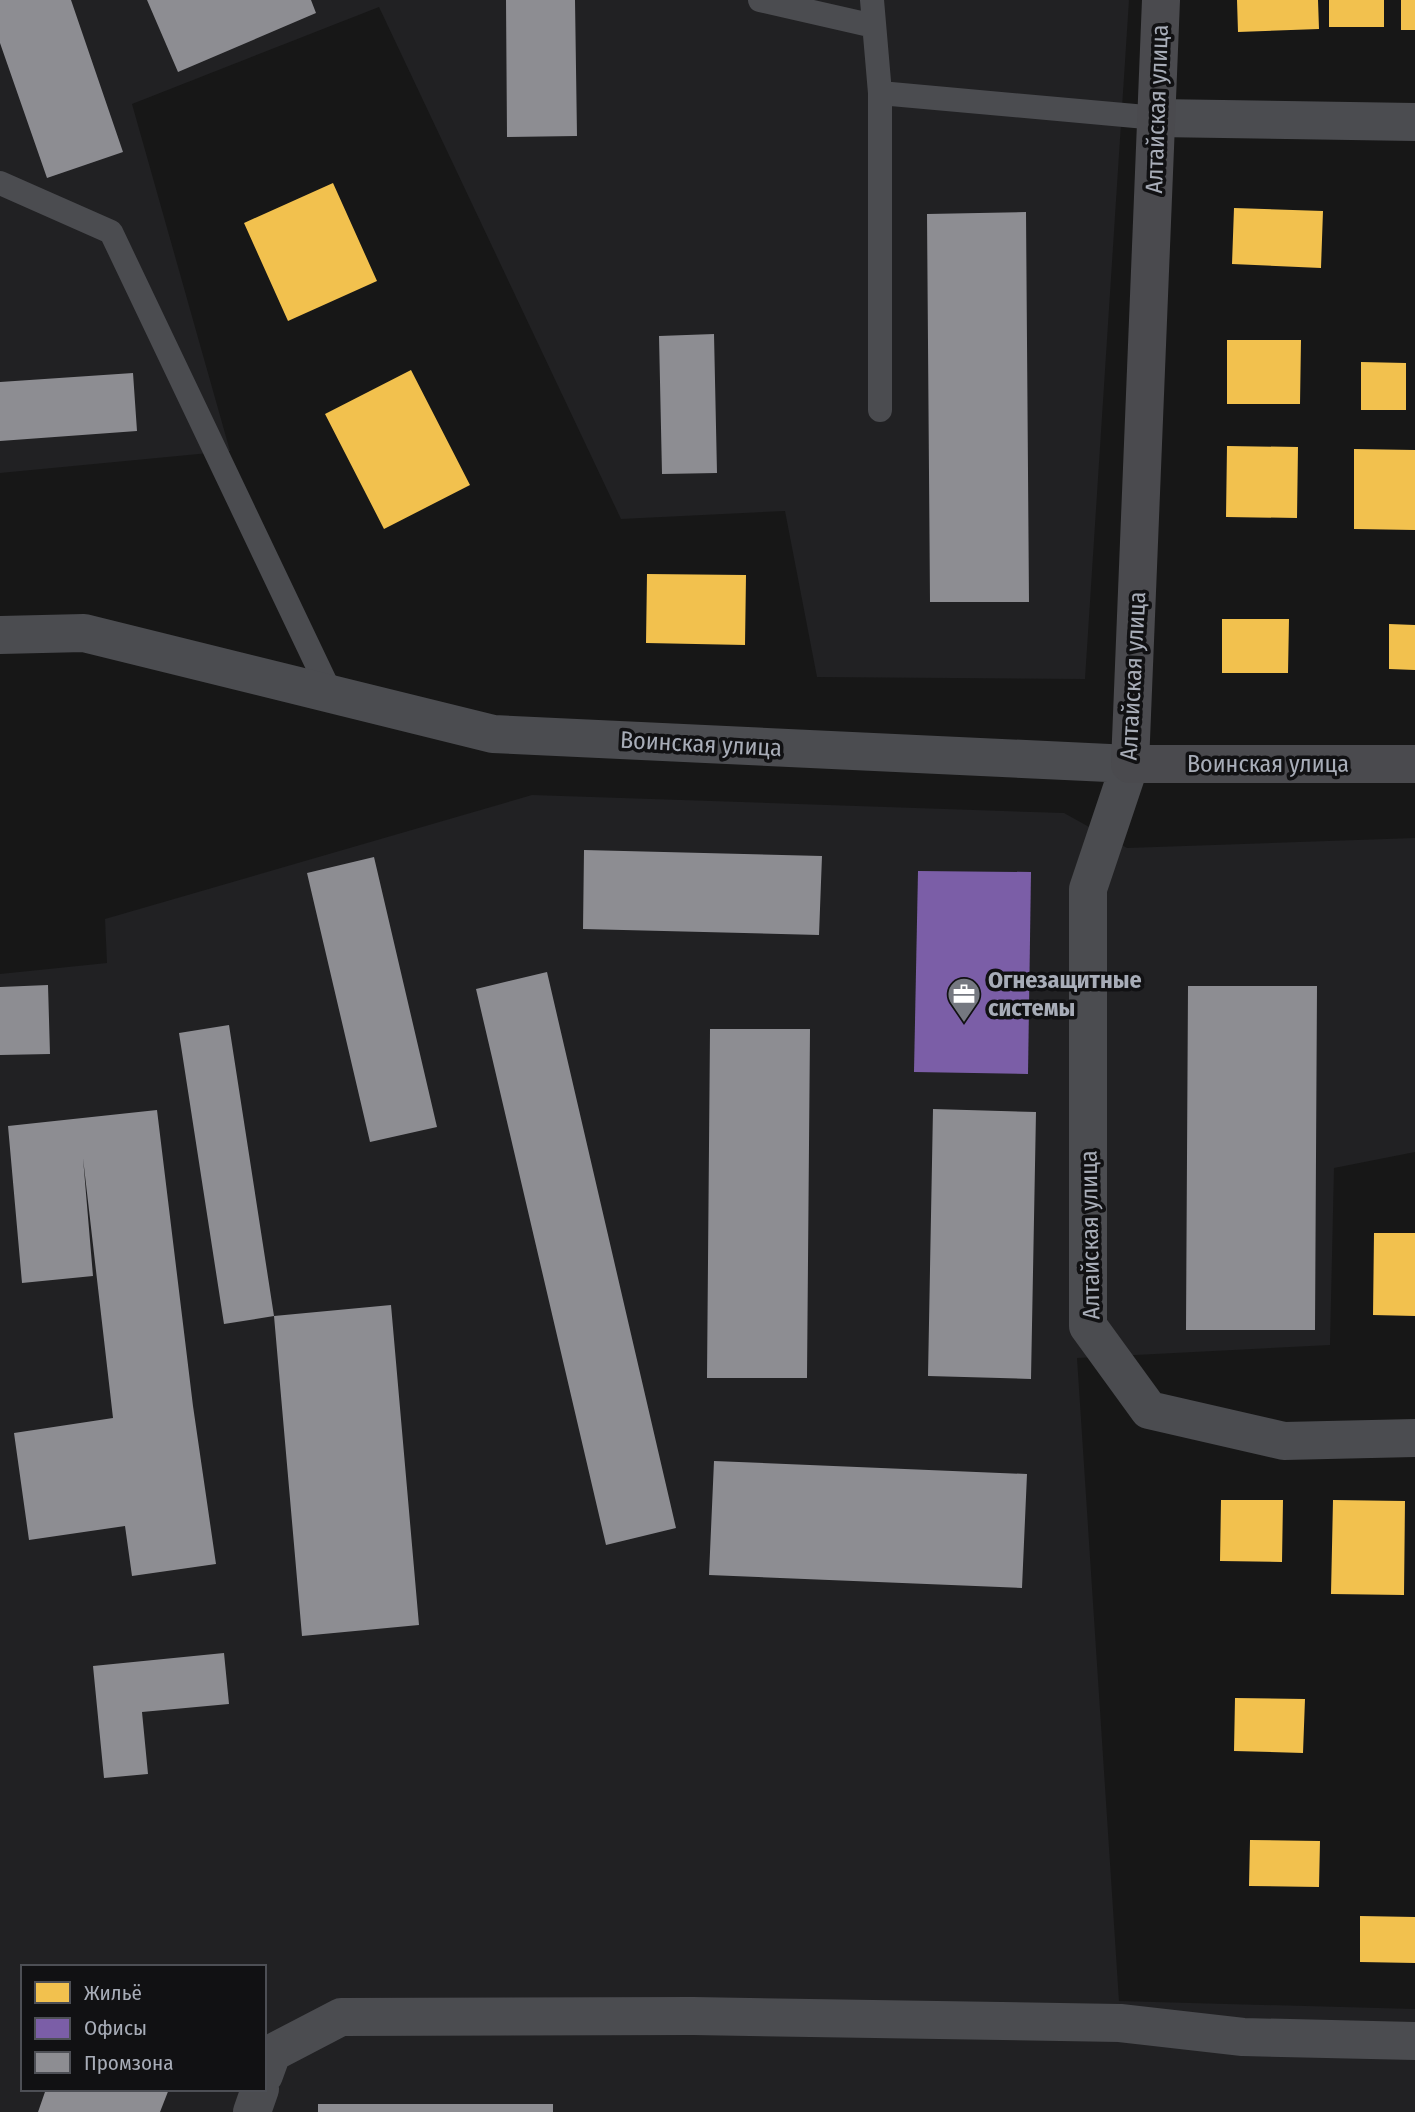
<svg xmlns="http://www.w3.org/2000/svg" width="1415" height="2112" font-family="'Fira Sans Condensed',sans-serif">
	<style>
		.built { fill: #212123; fill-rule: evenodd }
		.homes { fill: #f2c14e }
		.offices { fill: #7b5ea7 }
		.industry { fill: #8d8d92 }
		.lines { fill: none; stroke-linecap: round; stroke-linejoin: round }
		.lane { stroke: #4b4c50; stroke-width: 24 }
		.street { stroke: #4b4c50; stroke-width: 38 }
		.secondary { stroke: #4a4a4e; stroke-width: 38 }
		.labels { text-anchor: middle; stroke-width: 7; stroke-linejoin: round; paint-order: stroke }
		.street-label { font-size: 24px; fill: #a8adb8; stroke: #111113 }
		.poi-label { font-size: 24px; font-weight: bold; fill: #a8adb8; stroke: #111113; text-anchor: start }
	</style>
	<rect width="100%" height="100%" fill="#171717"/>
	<path class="built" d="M0,0h1129l-44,679 -268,-2 -32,-166 -164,8 -242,-512 -247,97 98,347 -230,22z
		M532,795l532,18 63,35 288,-10v314l-81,16 -4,177 -253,13 42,643 296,8v103h-1415v-1138l107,-11 -2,-44zM23,1967h241v122h-241z"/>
	<path class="homes" d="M1237,0h81l1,29 -81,3z
		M1329,0h55v27h-55z
		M1401,0h14v30h-14z
		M333,183l44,98 -89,40 -44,-98z
		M1234,208l89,3 -2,57 -89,-4z
		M1227,340h74l-1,64h-73z
		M1361,362l45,1v47h-45z
		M411,370l59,115 -86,44 -59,-115z
		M1227,446l71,1 -1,71 -71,-1z
		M1354,449l61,1v80l-61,-1z
		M647,574l99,1 -1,70 -99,-2z
		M1222,619h67l-1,54h-66z
		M1389,624l26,1v45l-26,-1z
		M1374,1233h41v83l-42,-1z
		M1221,1500h62l-1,62 -62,-1z
		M1333,1500l72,1 -1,94 -73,-1z
		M1235,1698l70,1 -2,54 -69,-2z
		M1250,1840l70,1 -1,46 -70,-1z
		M1360,1916l55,1v46l-55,-1z"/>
	<path class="offices" d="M918,871l113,1 -3,202 -114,-2z"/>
	<path class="industry" d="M0,0h71l52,152 -76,26 -47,-135z
		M147,0h164l5,13 -138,59z
		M506,0h69l2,136 -70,1z
		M1026,212l3,390h-99l-3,-388z
		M714,334l3,139 -55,1 -3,-138z
		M133,373l4,58 -137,10v-59z
		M584,850l238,6 -3,79 -236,-6z
		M374,857l63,270 -67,15 -63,-269z
		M547,972l129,556 -70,17 -130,-556z
		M48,985l2,69 -50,1v-68z
		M1188,986h129l-2,344h-129z
		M229,1025l45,291 -50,8 -45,-291z
		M710,1029h100l-3,349h-100z
		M933,1109l103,3 -5,267 -103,-3z
		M157,1110l36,296 23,158 -84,12 -7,-50 -96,14 -15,-107 99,-15 -30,-260 10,118 -71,7 -14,-157z
		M391,1305l28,320 -117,11 -28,-320z
		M714,1461l313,13 -5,114 -313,-13z
		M224,1653l5,51 -87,8 6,62 -44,4 -11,-112z
		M46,2089h123l-9,23h-122z
		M318,2104h235v8h-235z"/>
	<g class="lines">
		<path class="lane" d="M760,0l114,26
			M872,0l8,93v317
			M880,93l277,25
			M0,183l111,49 220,462"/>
		<path class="street" d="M1157,118l258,4
			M0,635l84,-2 409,101 637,30 -42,125v437l61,84 135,31 131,-3
			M264,2075l8,-22 69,-36 352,-1 427,7 123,14 172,4
			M252,2112l8,-23"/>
		<path class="secondary" d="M1161,0l-31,764h285"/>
	</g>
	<defs>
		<symbol id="office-pin" viewBox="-11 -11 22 30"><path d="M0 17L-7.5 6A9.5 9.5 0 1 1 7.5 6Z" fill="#757880" stroke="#111113"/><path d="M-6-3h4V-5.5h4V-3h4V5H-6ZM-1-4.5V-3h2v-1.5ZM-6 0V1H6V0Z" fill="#fff"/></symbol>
	</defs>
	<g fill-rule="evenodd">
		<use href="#office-pin" x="945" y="975" width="38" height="52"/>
	</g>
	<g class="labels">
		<g class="street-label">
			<text transform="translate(1157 109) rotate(-88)" y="8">Алтайская улица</text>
			<text transform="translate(1133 676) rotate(-87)" y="8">Алтайская улица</text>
			<text transform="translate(701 744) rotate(3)" y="8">Воинская улица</text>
			<text x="1268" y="772">Воинская улица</text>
			<text transform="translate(1090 1235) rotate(-91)" y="8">Алтайская улица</text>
		</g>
		<g class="poi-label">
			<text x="988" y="988">Огнезащитные<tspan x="988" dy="28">системы</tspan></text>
		</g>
	</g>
	<rect x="21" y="1965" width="245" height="126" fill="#111113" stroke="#4d4f55" stroke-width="2"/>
	<rect x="35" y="1982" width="35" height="21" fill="#f2c14e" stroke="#4d4f55" stroke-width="2"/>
	<text x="84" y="2000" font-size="21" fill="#a8adb8">Жильё</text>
	<rect x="35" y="2018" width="35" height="21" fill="#7b5ea7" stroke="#4d4f55" stroke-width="2"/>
	<text x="84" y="2035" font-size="21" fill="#a8adb8">Офисы</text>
	<rect x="35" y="2052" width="35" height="21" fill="#8d8d92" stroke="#4d4f55" stroke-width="2"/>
	<text x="84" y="2070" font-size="21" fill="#a8adb8">Промзона</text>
</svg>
